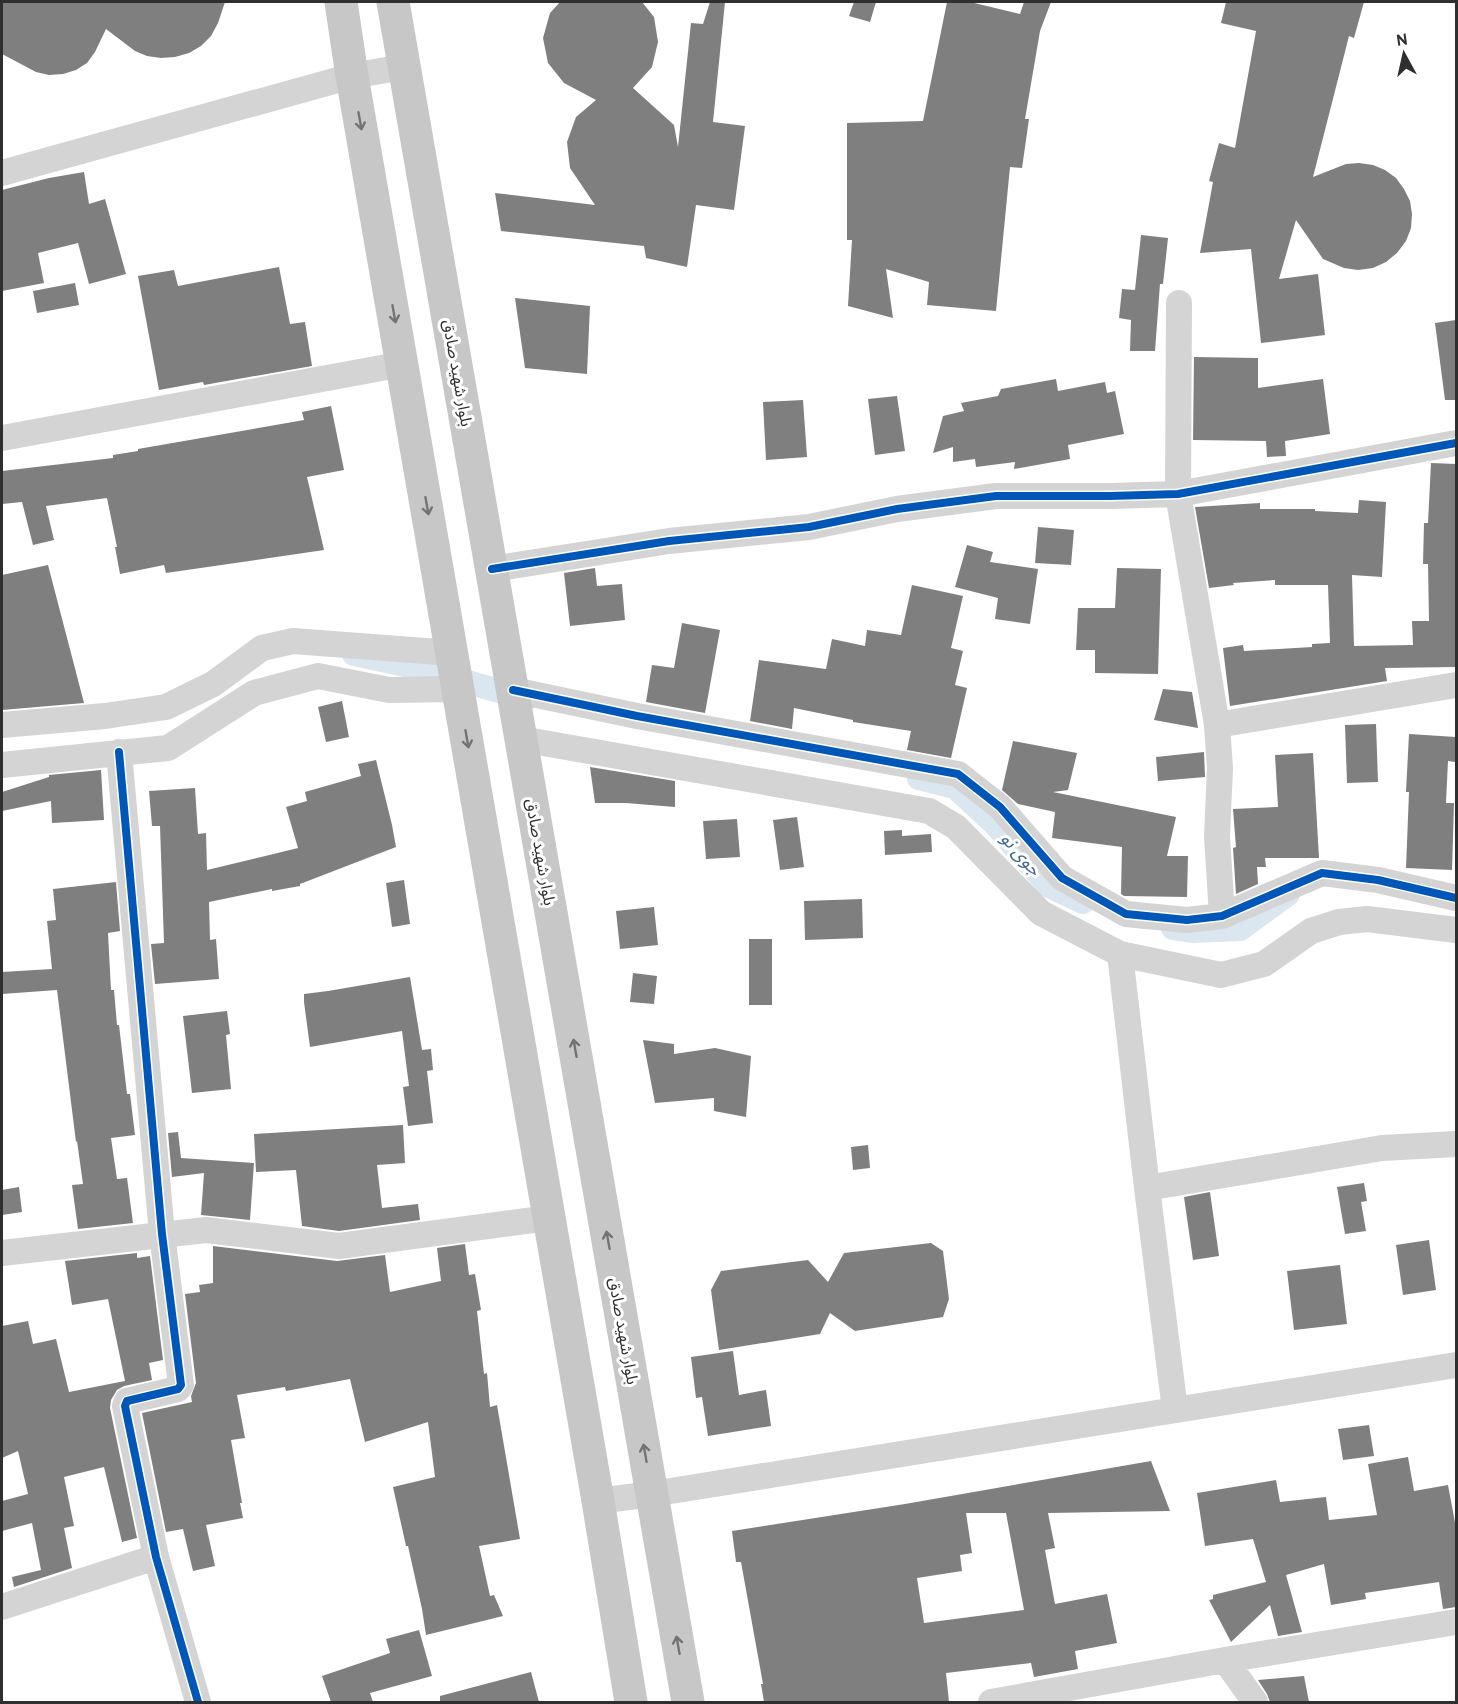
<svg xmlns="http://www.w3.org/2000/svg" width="1458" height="1704" font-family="Overpass,'Noto Sans Arabic',sans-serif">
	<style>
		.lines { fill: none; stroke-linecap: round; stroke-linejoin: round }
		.canal { stroke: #dae6f0; stroke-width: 24 }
		.building { fill: #7f7f7f; fill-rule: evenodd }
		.minor { stroke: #d4d4d4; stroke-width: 26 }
		.major { stroke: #c7c7c7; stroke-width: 33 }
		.cycleway-casing { stroke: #fff; stroke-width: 11 }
		.cycleway { stroke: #0057b8; stroke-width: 8 }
		.oneway { stroke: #737373 }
		.labels { text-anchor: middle; stroke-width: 6; stroke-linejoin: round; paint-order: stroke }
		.street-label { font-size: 16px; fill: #2f2f2f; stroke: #fff }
		.water-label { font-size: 18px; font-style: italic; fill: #41688c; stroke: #fff }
	</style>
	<rect width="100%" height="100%" fill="#fff"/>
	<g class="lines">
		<path class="canal" d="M354,654l65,14 107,31
			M919,778l36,9 40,37 54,62 34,16
			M1173,928l19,3 48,-2 48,-35"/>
	</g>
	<path class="building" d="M2,2h223l-7,21 -7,13 -10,10 -12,7 -14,4 -14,1 -14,-2 -12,-5 -29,-22 -11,23 -8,11 -11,7 -13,4 -14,1 -13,-3 -34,-18z
		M560,2h82l12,15 4,25 -6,25 -19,21 41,37 4,22 13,-124 12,1 7,-22h15l-12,120 32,4 -11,84 -38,-5 -9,62 -41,-9 -2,-12 -143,-15 -6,-38 100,12 -25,-37 -3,-26 9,-25 20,-17 -32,-17 -16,-20 -5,-25 7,-25z
		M854,2h22l-6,20 -21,-6z
		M947,2h23l50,12 4,-12h27l-11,29 -15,88h4l-7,49 -12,-1 -14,144 -69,-6 2,-23 -43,-13 7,49 -45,-12 4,-66h-5v-117l76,-2z
		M1226,2h138l-10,36 -5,-2 -36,141 33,-13 13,-1 14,2 12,5 11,8 8,11 6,12 2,13 -1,14 -5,13 -9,12 -11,9 -13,6 -15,2 -14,-2 -21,-9 -27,-39 -17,59 39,-5 7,61 -64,8 -10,-94 -51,4 13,-71 -4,-1 10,-38 16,5 21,-117 -35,-8z
		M84,172l5,32 16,-5 21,75 -37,10 -11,-41 -40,10 6,30 -42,8v-101l47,-12z
		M1141,235l27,3 -5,46h-3l-5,67h-25l1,-31 -12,-2 3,-29 13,1z
		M279,267l11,57 15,-2 7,44 -108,19 -1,-3 -44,8 -21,-114 36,-6 4,16z
		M75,283l4,22 -42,8 -4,-22z
		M515,298l75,8 -3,68 -62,-6z
		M1456,320v80h-11l-10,-77z
		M1194,357l64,1v30l65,-9 7,55 -45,7 1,15 -19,1 -1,-16 -73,-1z
		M1056,379l2,12 47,-9 2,11 8,-2 9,43 -56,11 2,14 -56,10 1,-7 -39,5 -1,-8 -22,3v-15l-20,6 10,-37 21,-5 -3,-8 37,-7 3,-7z
		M897,396l8,55 -30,4 -7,-56z
		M803,400l4,57 -41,3 -3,-58z
		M331,406l13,64 -37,7 17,73 -158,23 -2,-8 -44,9 -5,-27h2l-10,-49 -61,8 8,34 -21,5 -11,-43 -20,2v-33l111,-13v-3l25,-4v-2l166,-29 -2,-8z
		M1431,463l25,1v203l-71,1 2,13 -157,25 -7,-58 20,-3 1,6 68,-4v-3l18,-1 -2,-58h-53v-5l-42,3 1,2 -25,3 -14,-81 65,-4v6h55v2l43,2 1,-13 27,2 -4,75 -30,-2 2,71 59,-1 -1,-24h17l-1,-57h-5l1,-41h4z
		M1038,527l36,3 -3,35 -36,-2z
		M967,545l26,7 -3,10 48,7 -8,55 -35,-5 3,-21 -43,-11z
		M48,565l36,138 -82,7v-135z
		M595,568l2,18 25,-2 3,36 -55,6 -6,-53z
		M1117,568l44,1 -3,105 -63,-1v-23h-19l2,-42h37z
		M912,585l51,11 -12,52 12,3 -8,34 12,3 -16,70 -44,-8 4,-19 -58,-9v-2l-59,-12 -2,21 -42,-8 9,-61 67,9 6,-30 33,7 2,-16 34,5z
		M682,623l38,7 -15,83 -59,-11 6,-37 22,3z
		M1163,689l29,3 6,36 -44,-8z
		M342,701l7,36 -23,5 -8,-35z
		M1376,724l2,58 -31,1 -2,-58z
		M1409,734l47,3 -1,25 -7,-1 -2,42h8l-2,67 -46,-2 3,-76h-3z
		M1013,741l64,12 -9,37 -15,2 123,25 -9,39h21l-1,41 -63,-1 -3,-2 1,-47 -70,-9 3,-26 -37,-8 -16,-14z
		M1204,752l1,25 -47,4 -2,-24z
		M1313,753l6,105h-54l1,9h-9l1,17 -22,10 -3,-46 3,-1 -3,-38 45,-2 -3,-52z
		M376,760l16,65 4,22 -96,37v2l-28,5v-2l-63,13 1,38 6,-1 3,40 -64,5 -4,-40 13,-1 -4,-117h-8l-3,-35 46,-3 3,46 8,-1 1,37 91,-22 -12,-41 21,-6 -2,-9 56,-16 -3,-12z
		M590,767l85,14v26l-49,-4h-31z
		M101,770l3,50 -52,3 -1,-22 -49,10v-19l47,-15v-2z
		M797,817l7,50 -24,3 -7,-50z
		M737,819l3,38 -34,2 -3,-38z
		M902,830v6l29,-2 1,18 -47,3 -1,-24z
		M404,880l6,44 -18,3 -6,-44z
		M116,882l4,49 -12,2 3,57h3l3,35h2l8,69h3l5,41 -24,3 6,41 10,-1 6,45 -55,6 -6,-44 11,-1 -6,-43 -1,1 -19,-152 -55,4v-22l50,-3 -5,-48 9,-1 -3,-31z
		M862,899l1,39 -58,2 -1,-39z
		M654,907l4,38 -38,4 -4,-38z
		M749,939h23v66h-23z
		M633,973l24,3 -3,28 -24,-2z
		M410,977l12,73 9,-1 2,21 -6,1 6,52 -25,3 -5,-39 6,-1 -7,-55 -92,16 -6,-45v-8l24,-3z
		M227,1011l3,23 -4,1 5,54 -39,4 -9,-77z
		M643,1040l31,4v10l41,-6 36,8 -5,61 -32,-6v-13l-59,5z
		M403,1125l2,38 -28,2 5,43 36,-4 2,16 -81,11 -37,-5 -6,-56 -40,2 -2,-38z
		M178,1132l3,26 73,5 -4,57 -49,-5 3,-42 -32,4 -4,-44z
		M868,1145l2,23 -17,2 -2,-23z
		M1364,1183l3,18 -6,1 5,29 -21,3 -8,-47z
		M19,1187l3,25 -20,3v-25z
		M1210,1192l9,64 -26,4 -9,-63z
		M1429,1240l7,50 -33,5 -7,-50z
		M931,1243l12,8 6,48 -6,18 -88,14 -25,-18 -10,21 -101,16 -8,-60 10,-19 87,-11 20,22 16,-29z
		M465,1244l4,31 6,-1 6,36 -4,1 7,63 3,-1 3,34 7,-2 23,134 -41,7 11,50 4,-1 9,21 -77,19 -4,-26 -14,-63h-2l-13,-59 42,-10 -7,-55 -63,20 -15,-63 -64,12 -1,-4 -48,8 8,43 -14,2 11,63h-2l3,15 -37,7 9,41 -22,5 -10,-42 -17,3 -24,-119 50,-11 -1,-6 5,-13 -11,-89 15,-2 -1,-7 14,-2v-37l124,15 48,-6 5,37 51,-11 -4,-33z
		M137,1253v5l13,-2 13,104 -14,3 3,17 -28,6 -7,4 -6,10 -1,8 27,130 -15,4 -18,-75 -40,10 10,49 -10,2 8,40 -58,19 -2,-10 29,-7 -9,-47 -30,8v-30l26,-7 -10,-43 -16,7v-132l26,-5 5,23 23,-5 13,53 56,-11 -17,-82 -36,6 -7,-44z
		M1340,1265l7,59 -53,6 -7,-59z
		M733,1351l6,44 27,-5 5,36 -63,10 -6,-39 -6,1 -5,-41z
		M1369,1425l5,31 -31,4 -5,-31z
		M1408,1457l6,34 34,-6 8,43v79l-13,2 -4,-27 -74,11 1,6 -35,6 -7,-41 -38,11 16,57 -24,4 -8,-31 -39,37 -22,-42 4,-1v-4l53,-13 -13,-43 -48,7 -8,-53 79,-13 4,22 46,-5 3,23 48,-5 -9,-51z
		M1151,1461l19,50 -122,2 7,35 -10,2 10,54 52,-10 10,49 -42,8 3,18 -44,8 -3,-14 -85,10 3,29h-185l-3,-18h2l-22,-122h-5l-4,-31 173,-27zM966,1513h40l18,97 -100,13 -7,-45 45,-7 -2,-16 12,-2z
		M419,1630l13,46 -62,17 3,9h-42l-9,-26 68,-23 -4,-14z
		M531,1672l8,30h-99v-6z
		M1304,1676l5,26h-39l-3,-8 -9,-14z"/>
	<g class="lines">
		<path class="minor" d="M2,173l350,-97 51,-9
			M1179,303l-1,191 39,231 3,43 -3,68 5,80
			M2,438l401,-74
			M492,569l177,-28 140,-14 88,-18 99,-13h114l68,-2 278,-51
			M513,690l124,26 321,58 42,33 62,71 64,36 61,6 35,-4 100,-43 56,7 78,18
			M2,725l103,-9 61,-9 47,-23 49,-36 31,-7 159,12
			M1217,725l239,-40
			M521,739l408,72 27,16 85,86 79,41 101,21 43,-11 47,-33 28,-9 28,-3 89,11
			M119,752l43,482 19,151 -3,4 -51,12 -2,5 31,151 42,145
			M2,765l166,-17 86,-55 64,-17 71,14 69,-1
			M1120,954l27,234 28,222
			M1147,1188l235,-40 74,-4
			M2,1253l204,-23 133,16 210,-28
			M598,1501l54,-7 804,-129
			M2,1607l154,-50
			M1225,1660l30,42
			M991,1702l234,-42 231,-38"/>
		<path class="major" d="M341,2l11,74 246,1425 33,201
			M393,2l295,1700"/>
		<defs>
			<path id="cycleway" d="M492,569l177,-28 140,-14 88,-18 99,-13h114l68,-2 278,-51
				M513,690l124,26 321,58 42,33 62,71 64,36 61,6 35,-4 100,-43 56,7 78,18
				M119,752l43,482 19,151 -3,4 -51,12 -2,5 31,151 42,145"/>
		</defs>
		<use href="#cycleway" class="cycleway-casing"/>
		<use href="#cycleway" class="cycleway"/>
	</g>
	<defs><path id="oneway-shaft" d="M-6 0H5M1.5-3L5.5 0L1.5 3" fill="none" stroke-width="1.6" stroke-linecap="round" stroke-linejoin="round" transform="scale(1.5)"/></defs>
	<g class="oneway">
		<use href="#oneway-shaft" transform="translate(360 121) rotate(80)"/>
		<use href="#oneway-shaft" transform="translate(394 314) rotate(80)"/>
		<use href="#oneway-shaft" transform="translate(427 506) rotate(80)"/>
		<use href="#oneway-shaft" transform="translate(467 739) rotate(80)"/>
		<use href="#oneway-shaft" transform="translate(575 1048) rotate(-100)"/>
		<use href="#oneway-shaft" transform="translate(608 1240) rotate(-100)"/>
		<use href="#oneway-shaft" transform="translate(645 1453) rotate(-100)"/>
		<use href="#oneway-shaft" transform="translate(678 1645) rotate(-100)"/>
	</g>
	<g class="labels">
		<g class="street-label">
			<text transform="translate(458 373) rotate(80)" y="6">بلوار شهید صادق</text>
			<text transform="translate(541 852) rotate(80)" y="6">بلوار شهید صادق</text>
			<text transform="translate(624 1331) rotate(80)" y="6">بلوار شهید صادق</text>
		</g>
		<g class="water-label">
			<text transform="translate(1021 854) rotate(49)" y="6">جوی نو</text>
		</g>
	</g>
	<rect width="1458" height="1704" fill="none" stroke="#2f2f2f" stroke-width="6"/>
	<g transform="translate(1404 54) rotate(352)" stroke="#ffffff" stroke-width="4.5" paint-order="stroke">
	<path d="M0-4.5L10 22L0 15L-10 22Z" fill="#2f2f2f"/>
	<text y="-9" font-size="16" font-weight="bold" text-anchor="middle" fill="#2f2f2f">N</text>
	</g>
</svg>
